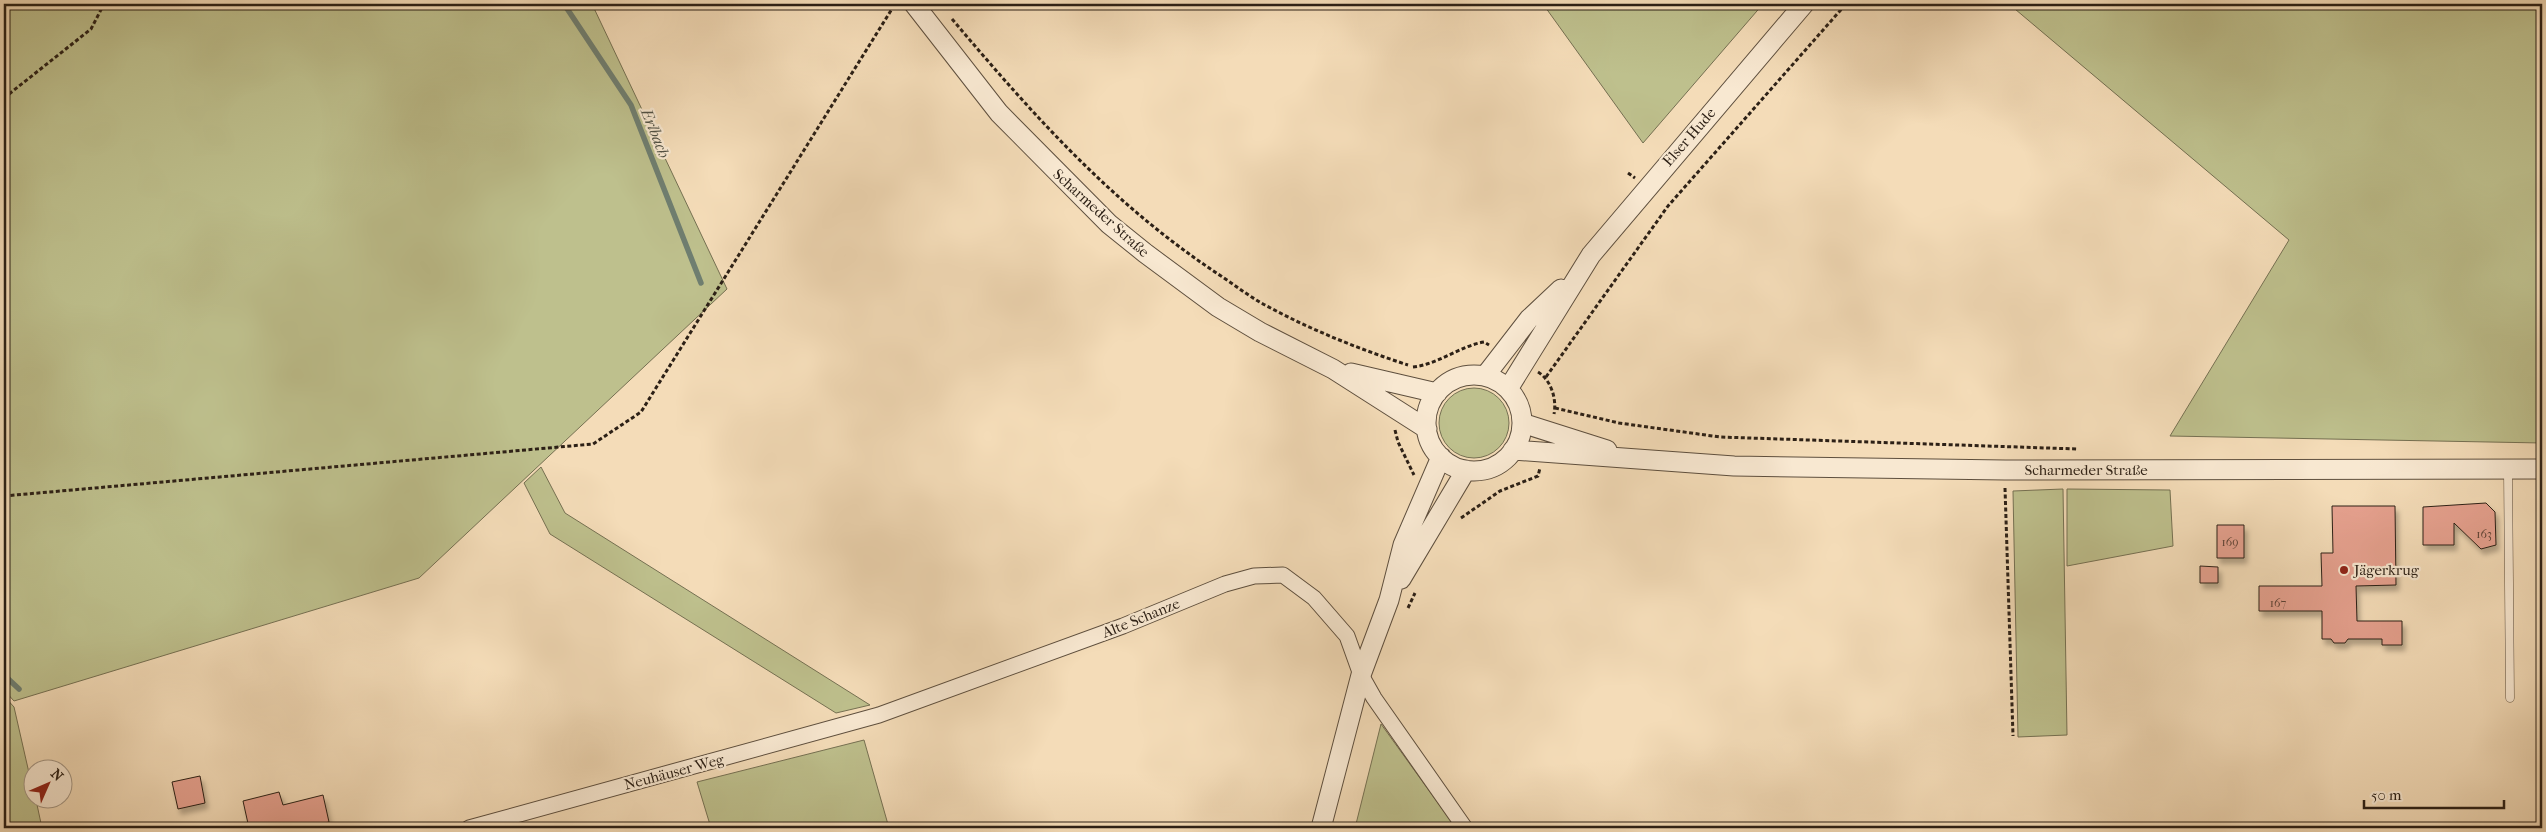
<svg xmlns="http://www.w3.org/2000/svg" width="2546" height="832" font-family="'IM FELL French Canon',serif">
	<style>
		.green { fill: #bec08d; stroke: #757052 }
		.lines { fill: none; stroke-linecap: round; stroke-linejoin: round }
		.stream { stroke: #6f7e70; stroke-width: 5.5 }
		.building { fill: #e6a18f; stroke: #2c2016; filter: url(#shadow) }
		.service-casing { stroke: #5e4f3e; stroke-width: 9 }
		.minor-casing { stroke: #5e4f3e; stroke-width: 17 }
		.tertiary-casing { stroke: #5e4f3e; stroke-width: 21 }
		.path { stroke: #2c2016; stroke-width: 3; stroke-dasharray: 4 2.5; stroke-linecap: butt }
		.service { stroke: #f8e8d1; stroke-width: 8 }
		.minor { stroke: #f8e8d1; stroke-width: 15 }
		.tertiary { stroke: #f8e8d1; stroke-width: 19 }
		.poi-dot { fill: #8f2418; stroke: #f8e8d1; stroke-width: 2 }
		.labels { text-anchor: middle; stroke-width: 4.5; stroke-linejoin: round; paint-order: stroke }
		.number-label { font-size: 12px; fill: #5a4034 }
		.street-label { font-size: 15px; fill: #2c2016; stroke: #f8e8d1 }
		.poi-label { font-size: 15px; fill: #2c2016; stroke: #f8e8d1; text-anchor: start }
		.water-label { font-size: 16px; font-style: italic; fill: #4e4f43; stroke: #f8e8d1 }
	</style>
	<defs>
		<filter id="shadow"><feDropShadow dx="3" dy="5.5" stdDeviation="2.5" flood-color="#0004"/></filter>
	</defs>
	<rect width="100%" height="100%" fill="#f4dcb8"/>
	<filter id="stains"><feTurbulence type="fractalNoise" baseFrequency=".004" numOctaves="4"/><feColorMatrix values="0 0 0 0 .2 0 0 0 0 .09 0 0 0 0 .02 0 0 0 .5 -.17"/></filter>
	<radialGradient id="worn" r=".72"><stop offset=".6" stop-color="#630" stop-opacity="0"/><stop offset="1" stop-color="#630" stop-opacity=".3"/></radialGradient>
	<path class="green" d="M4,4h588l135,285 -308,289 -405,123 -10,-11z
		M1543,4h220l-120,139z
		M2009,4h533v439l-372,-7 119,-196z
		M1439 423a35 35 0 1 1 70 0a35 35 0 1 1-70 0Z
		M541,467l24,46 305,192 -34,8 -286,-179 -26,-51z
		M2063,489l4,246 -49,2 -5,-246z
		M2067,489l103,1 3,56 -106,20z
		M4,696l10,11 18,79v14h4l6,28h-38z
		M1381,724l75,104h-101z
		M864,740l25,88h-178l-14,-46z"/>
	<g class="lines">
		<path class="stream" d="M564,4l67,101 70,178
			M4,675l15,14"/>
	</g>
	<path class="building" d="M2486,503l9,9 1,33 -15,4 -27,-26v22h-31v-38z
		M2332,506h63l1,79 -40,1 1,35h45v24h-20v-6h-34l-3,4h-11l-3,-4h-9v-28h-63v-25h63l-1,-33h12z
		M2217,525h27v33h-27z
		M2200,566l18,1v16h-18z
		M200,776l5,27 -27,6 -6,-27z
		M279,792l4,13 40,-10 6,27 -17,4 1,2h-64l-6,-27z"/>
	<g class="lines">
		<defs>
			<path id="service" d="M2508,469l2,229"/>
			<path id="minor" d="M469,828l410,-113 244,-89 102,-42 29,-8 29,-1 31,23 33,38 14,39 13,23 91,130"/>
			<path id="tertiary" d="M914,4l85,109 110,111 36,29 73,54 42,25 73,37 94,60
				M1351,373l86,20
				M1426 423a48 48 0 1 1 96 0a48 48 0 1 1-96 0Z
				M1485,376l44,-57 32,-30
				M1508,389l83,-134 213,-251
				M1522,423l85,27
				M1513,450l221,16 271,4 537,-1
				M1401,579l65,-109
				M1321,828l40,-153 28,-75 14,-55 38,-88"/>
		</defs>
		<use href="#service" class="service-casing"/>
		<use href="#minor" class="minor-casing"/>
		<use href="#tertiary" class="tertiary-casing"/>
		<path class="path" d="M952,19c83,98 161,186 269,257 15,10 29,21 44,29 46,25 94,44 143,60
			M4,98l87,-69 13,-25
			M1628,173l7,5
			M1413,367c26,-3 47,-21 71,-25l5,3
			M1538,372c13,8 19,27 16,42
			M1546,377l122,-171 178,-202
			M1555,408l64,15 101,14 357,12
			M1395,430l3,12 16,33
			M2005,488l8,248
			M4,496l589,-52 48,-32 254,-408
			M1461,518l39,-27 38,-15 2,-8
			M1408,608l7,-15"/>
		<use href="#service" class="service"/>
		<use href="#minor" class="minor"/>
		<use href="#tertiary" class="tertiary"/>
	</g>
	<circle class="poi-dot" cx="2344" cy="570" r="5"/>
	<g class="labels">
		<g class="number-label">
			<text x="2484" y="538">163</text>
			<text x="2230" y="546">169</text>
			<text x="2278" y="607">167</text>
		</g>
		<g class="street-label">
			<text transform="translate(1689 137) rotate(-49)" y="5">Elser Hude</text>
			<text transform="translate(1101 213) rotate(42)" y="5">Scharmeder Straße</text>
			<text x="2086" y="475">Scharmeder Straße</text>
			<text transform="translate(1141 618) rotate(-22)" y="5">Alte Schanze</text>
			<text transform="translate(674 772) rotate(-15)" y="5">Neuhäuser Weg</text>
		</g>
		<g class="poi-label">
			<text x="2354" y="575">Jägerkrug</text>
		</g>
		<g class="water-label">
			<text transform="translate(656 133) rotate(68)" y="6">Erlbach</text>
		</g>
	</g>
	<rect width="2546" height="832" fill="none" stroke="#f4dcb8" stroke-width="20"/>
	<rect x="5" y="5" width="2536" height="822" fill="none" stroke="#2c2016" stroke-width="2.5"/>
	<rect x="10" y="10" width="2526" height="812" fill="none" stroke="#2c2016"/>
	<g transform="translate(48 784) rotate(45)"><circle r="24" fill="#f8e8d1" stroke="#a69886"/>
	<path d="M0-4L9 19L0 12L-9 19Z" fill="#8f2418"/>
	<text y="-8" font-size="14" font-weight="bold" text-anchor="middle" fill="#2c2016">N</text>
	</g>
	<path d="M2364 800v8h140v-8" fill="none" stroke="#2c2016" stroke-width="2.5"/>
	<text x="2371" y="800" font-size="15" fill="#2c2016" stroke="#f8e8d1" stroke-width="4" paint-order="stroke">50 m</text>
	<rect width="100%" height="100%" filter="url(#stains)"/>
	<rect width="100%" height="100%" fill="url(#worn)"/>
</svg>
